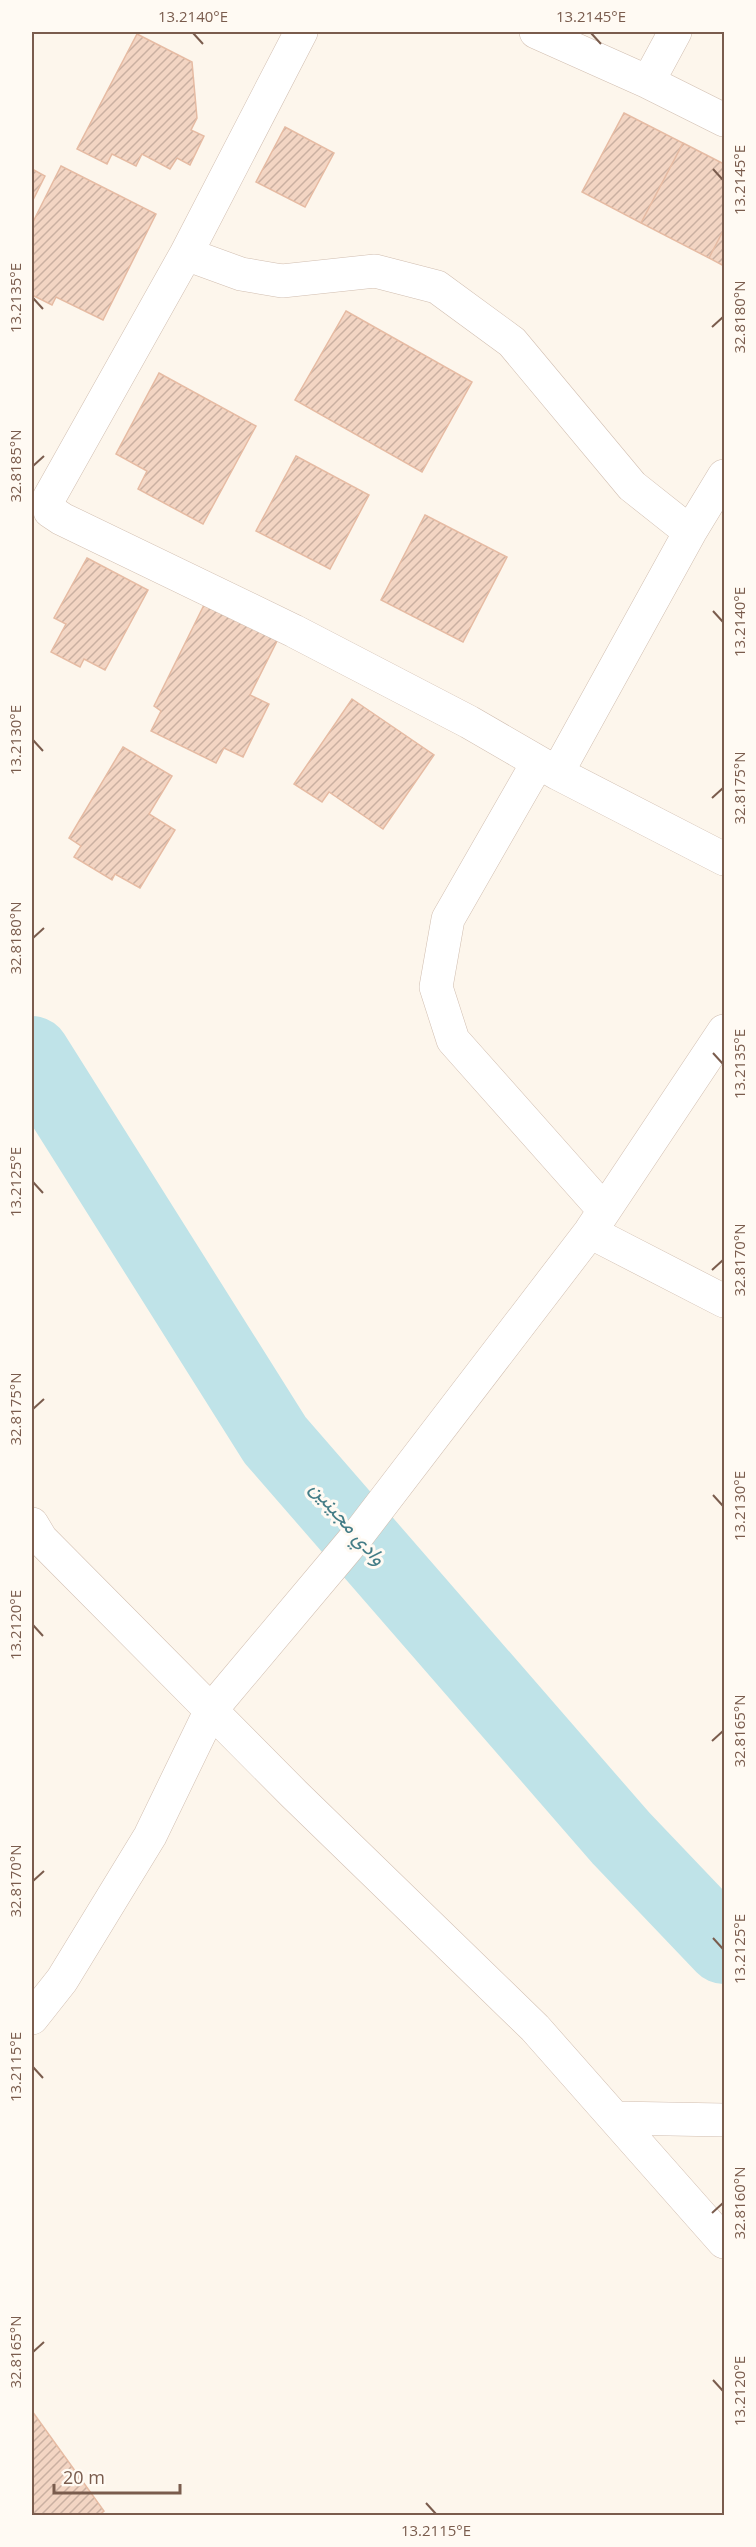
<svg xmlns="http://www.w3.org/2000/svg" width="756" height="2547" font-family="'Open Sans',Vazirmatn,sans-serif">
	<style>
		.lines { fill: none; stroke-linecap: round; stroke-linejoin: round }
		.river { stroke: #bfe3e8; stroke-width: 76 }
		.building { fill: url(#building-hatch); stroke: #e6bba3; stroke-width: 1.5 }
		.minor-casing { stroke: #d1beb0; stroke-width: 34 }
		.minor { stroke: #fff; stroke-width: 33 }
		.ticks { fill: none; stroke: #7a5c4d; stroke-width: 2 }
		.labels { text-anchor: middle; stroke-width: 6; stroke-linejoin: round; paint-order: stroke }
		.water-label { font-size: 20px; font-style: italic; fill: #437c86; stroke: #fffaf3 }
		.neatline { fill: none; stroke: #7a5c4d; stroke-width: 2 }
		.ticks-label { font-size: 15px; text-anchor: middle; fill: #7a5c4d }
	</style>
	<defs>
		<pattern id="building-hatch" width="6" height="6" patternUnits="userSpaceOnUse" patternTransform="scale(1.5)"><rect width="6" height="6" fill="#f3d5c3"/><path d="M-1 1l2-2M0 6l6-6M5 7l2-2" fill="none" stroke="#cab0a1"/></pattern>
	</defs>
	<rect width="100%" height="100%" fill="#fdf6ec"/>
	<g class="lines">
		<path class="river" d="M32,1054l243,386 346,398 103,108"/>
	</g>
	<path class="building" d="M137,34l55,28 5,56 -6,12 13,6 -14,29 -13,-7 -7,11 -28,-15 -6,12 -24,-12 -5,10 -30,-15z
		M624,113l59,30 -42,80 -59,-31z
		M285,127l49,26 -29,54 -49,-25z
		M683,143l41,21v65l-15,29 -68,-35z
		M61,166l95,48 -53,106 -47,-23 -4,8 -20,-10v-71z
		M32,169l13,7 -13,26z
		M724,229v37l-15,-8z
		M346,311l126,71 -50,90 -127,-72z
		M159,373l97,53 -53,98 -65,-35 9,-18 -31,-17z
		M296,456l73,39 -39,74 -74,-38z
		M425,515l82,42 -44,85 -82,-42z
		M87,558l61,32 -43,80 -21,-11 -4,8 -29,-15 15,-28 -12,-6z
		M206,601l73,36 -29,58 19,9 -26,53 -19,-9 -8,15 -65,-32 10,-20 -7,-5z
		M352,699l82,56 -51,74 -54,-37 -7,10 -28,-18z
		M123,747l49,29 -23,38 26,16 -35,58 -25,-14 -3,6 -38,-23 7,-11 -12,-8z
		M32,2411l72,100 -6,5h-66z"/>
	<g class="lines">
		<defs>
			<path id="minor" d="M301,32l-115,222 -137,244 1,13 12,8 232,112 175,91 88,51 167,86
				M536,32l112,50 76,38
				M648,82l27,-50
				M186,254l55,20 41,7 93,-10 62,16 75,55 120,144 58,46 -133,241
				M690,532l34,-56
				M538,762l-90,157 -12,68 17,53 151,170
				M590,1232l134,69
				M32,1524l9,15 253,255 241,234 189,214
				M32,2018l30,-38 88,-144 61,-126 147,-175 232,-303 134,-201
				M615,2118l109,2"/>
		</defs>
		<use href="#minor" class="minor-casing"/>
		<use href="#minor" class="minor"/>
	</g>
	<path class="ticks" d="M193,33l10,11M591,33l10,11M713,169l10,11M33,298l10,11M712,327l11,-10M33,466l11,-10M713,611l10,11M33,740l10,11M712,798l11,-10M33,938l11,-10M713,1053l10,11M33,1182l10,11M712,1270l11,-10M33,1409l11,-10M713,1495l10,11M33,1625l10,11M712,1741l11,-10M33,1881l11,-10M713,1938l10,11M33,2067l10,11M712,2213l11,-10M33,2352l11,-10M713,2380l10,11M426,2503l10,11"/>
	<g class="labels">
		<g class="water-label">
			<text transform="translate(348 1523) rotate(49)" y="7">وادي مجينين</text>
		</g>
	</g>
	<rect width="756" height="2547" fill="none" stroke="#fffaf3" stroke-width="66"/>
	<path d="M54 2484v9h126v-9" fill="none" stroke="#7a5c4d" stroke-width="3"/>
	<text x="63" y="2484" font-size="18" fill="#7a5c4d" stroke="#fffaf3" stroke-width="4.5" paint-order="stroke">20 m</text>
	<rect x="33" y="33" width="690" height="2481" class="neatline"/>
	<g class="ticks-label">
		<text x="193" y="22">13.2140°E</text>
		<text x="591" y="22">13.2145°E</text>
		<text transform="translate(740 180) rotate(-90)" y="5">13.2145°E</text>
		<text transform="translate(16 298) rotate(-90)" y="5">13.2135°E</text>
		<text transform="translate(740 317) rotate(-90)" y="5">32.8180°N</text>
		<text transform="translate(16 466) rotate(-90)" y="5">32.8185°N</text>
		<text transform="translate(740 622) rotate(-90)" y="5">13.2140°E</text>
		<text transform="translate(16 740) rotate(-90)" y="5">13.2130°E</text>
		<text transform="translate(740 788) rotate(-90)" y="5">32.8175°N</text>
		<text transform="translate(16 938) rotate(-90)" y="5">32.8180°N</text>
		<text transform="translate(740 1064) rotate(-90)" y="5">13.2135°E</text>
		<text transform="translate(16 1182) rotate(-90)" y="5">13.2125°E</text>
		<text transform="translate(740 1260) rotate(-90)" y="5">32.8170°N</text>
		<text transform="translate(16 1409) rotate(-90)" y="5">32.8175°N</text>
		<text transform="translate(740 1506) rotate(-90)" y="5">13.2130°E</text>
		<text transform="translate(16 1625) rotate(-90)" y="5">13.2120°E</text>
		<text transform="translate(740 1731) rotate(-90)" y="5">32.8165°N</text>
		<text transform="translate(16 1881) rotate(-90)" y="5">32.8170°N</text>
		<text transform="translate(740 1949) rotate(-90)" y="5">13.2125°E</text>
		<text transform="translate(16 2067) rotate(-90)" y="5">13.2115°E</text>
		<text transform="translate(740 2203) rotate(-90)" y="5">32.8160°N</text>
		<text transform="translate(16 2352) rotate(-90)" y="5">32.8165°N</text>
		<text transform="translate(740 2391) rotate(-90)" y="5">13.2120°E</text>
		<text x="436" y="2536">13.2115°E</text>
	</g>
</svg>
